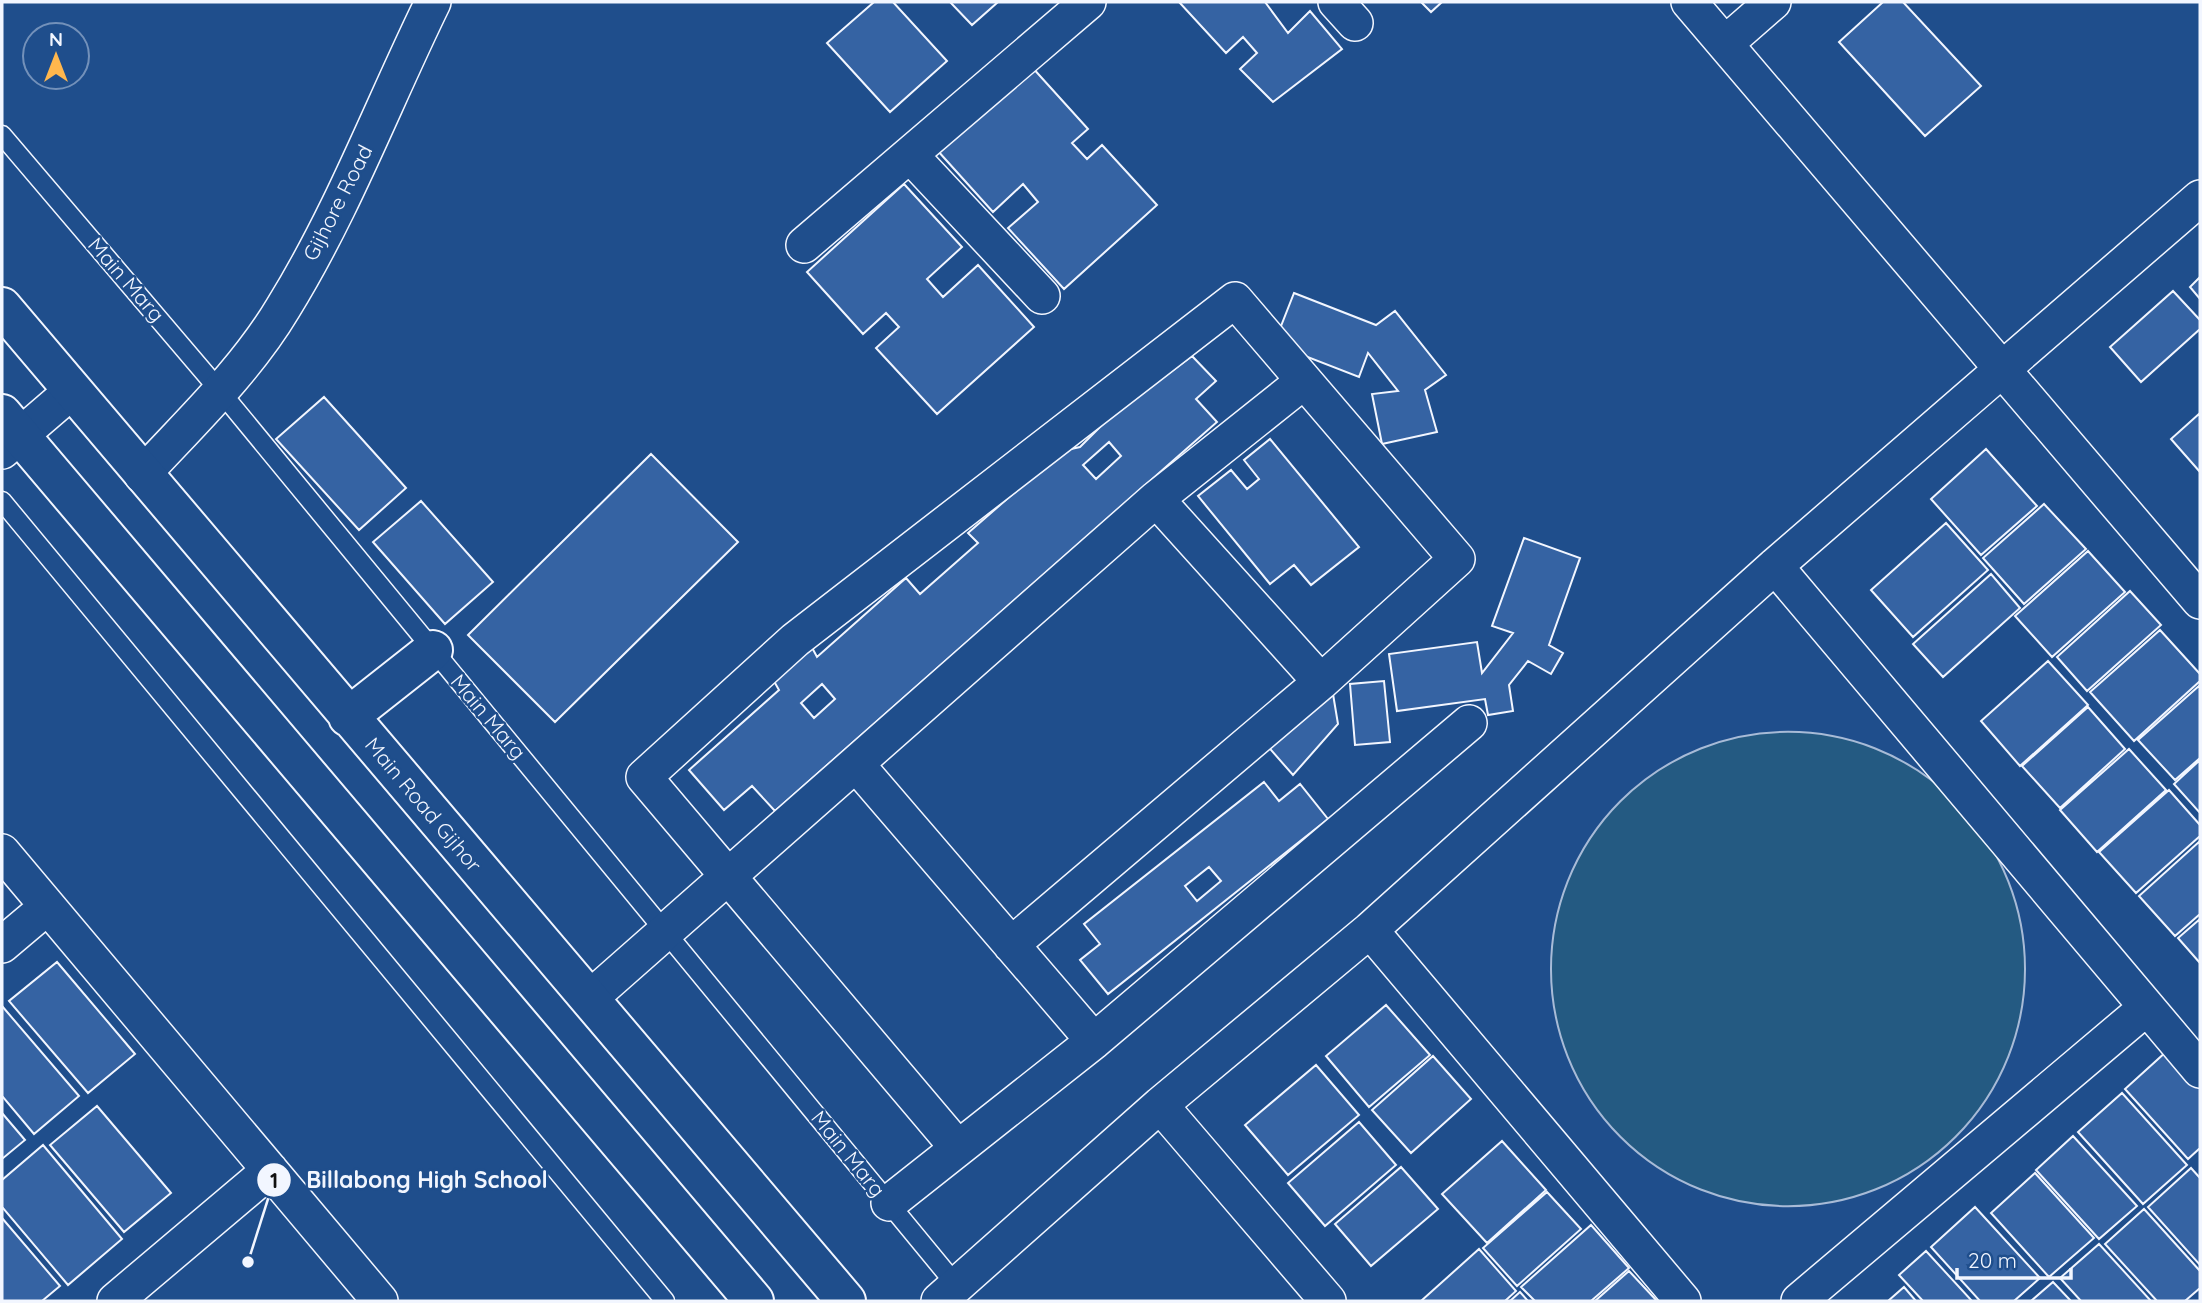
<svg xmlns="http://www.w3.org/2000/svg" width="2202" height="1303" font-family="Quicksand,sans-serif">
	<style>
		.green { fill: #245a82; stroke: #a8bbd7; stroke-width: 2 }
		.building { fill: #3563a3; stroke: #f2f6ff; stroke-width: 2; fill-rule: evenodd }
		.lines { fill: none; stroke-linecap: round; stroke-linejoin: round }
		.service-casing { stroke: #f2f6ff; stroke-width: 21 }
		.minor-casing { stroke: #f2f6ff; stroke-width: 38 }
		.tertiary-casing { stroke: #f2f6ff; stroke-width: 42 }
		.service { stroke: #1f4e8c; stroke-width: 18 }
		.minor { stroke: #1f4e8c; stroke-width: 35 }
		.tertiary { stroke: #1f4e8c; stroke-width: 38 }
		.labels { text-anchor: middle; stroke-width: 5; stroke-linejoin: round; paint-order: stroke }
		.street-label { font-size: 21px; fill: #f2f6ff; stroke: #1f4e8c }
		.leader { fill: none; stroke: #f2f6ff; stroke-width: 2.5 }
		.callout-dot { fill: #f2f6ff; stroke: #1f4e8c; stroke-width: 2.5 }
		.mark-label { font-size: 21px; text-anchor: middle; font-weight: bold; fill: #111 }
		.callout-label { font-size: 23px; text-anchor: middle; font-weight: bold; fill: #f2f6ff; stroke: #1f4e8c; stroke-width: 5; stroke-linejoin: round; paint-order: stroke }
	</style>
	<rect width="100%" height="100%" fill="#1f4e8c"/>
	<path class="green" d="M1551 969a237 237 0 1 1 474 0a237 237 0 1 1-474 0Z"/>
	<path class="building" d="M874,2h19l54,59 -57,51 -63,-69z
		M950,2h48l-26,23z
		M1179,2h86l23,31 22,-22 32,38 -69,53 -33,-33 17,-16 -14,-16 -17,16z
		M1421,2h21l-11,10z
		M1883,2h20l78,84 -56,50 -86,-94z
		M1031,66l57,63 -16,14 15,16 15,-14 55,60 -93,84 -56,-61 30,-26 -15,-18 -30,28 -56,-62z
		M904,184l58,63 -35,32 16,18 35,-32 56,62 -97,87 -61,-66 23,-21 -13,-14 -23,21 -56,-62z
		M2200,277v22l-10,-12z
		M2173,291l27,29v9l-59,53 -31,-35z
		M1294,293l82,32 19,-14 51,64 -21,15 12,42 -55,12 -10,-50 26,-3 -30,-38 -9,24 -85,-33z
		M1192,356l24,25 -20,18 21,23 -442,389 -23,-25 -28,24 -35,-40 90,-80 -8,-14 37,-36 9,17 89,-79 14,16 58,-51 -10,-10 94,-82 18,-4 30,-30zM1109,442l12,14 -25,23 -13,-14zM822,684l13,15 -21,19 -13,-15z
		M324,397l82,91 -47,42 -83,-91z
		M2200,413v59l-29,-33z
		M1270,439l89,108 -48,38 -17,-20 -24,19 -72,-88 33,-26 16,19 12,-10 -15,-19z
		M1986,449l51,57 -56,49 -50,-56z
		M651,454l87,88 -183,180 -87,-87z
		M421,501l72,81 -48,42 -72,-82z
		M2044,504l42,45 -62,55 -41,-46z
		M1946,523l42,47 -75,67 -42,-47z
		M1524,538l56,20 -31,87 14,8 -12,21 -23,-13 -19,24 4,26 -25,4 -3,-16 -88,12 -8,-57 88,-12 5,31 31,-40 -21,-7z
		M2088,551l37,41 -73,65 -37,-41z
		M1991,574l29,34 -77,69 -30,-33z
		M2130,591l31,34 -74,66 -30,-34z
		M2160,630l40,44v7l-66,60 -44,-49z
		M2048,661l40,44 -68,61 -39,-45z
		M1384,681l6,61 -35,3 -5,-61z
		M2200,685v73l-25,22 -37,-40z
		M1333,694l5,30 -45,51 -29,-33z
		M2088,707l37,42 -65,59 -38,-42z
		M2129,749l37,41 -69,62 -37,-42z
		M2200,760v53l-26,-29z
		M1264,782l15,19 21,-17 28,35 -220,175 -28,-34 20,-16 -16,-20zM1209,867l12,14 -24,20 -12,-15z
		M2169,790l31,35v11l-64,57 -37,-41z
		M2200,841v73l-25,22 -36,-40z
		M2200,919v44l-22,-25z
		M57,962l78,92 -47,39 -79,-92z
		M1386,1005l44,50 -61,52 -43,-51z
		M2,1006l77,90 -45,38 -32,-38z
		M2167,1051l33,36v61l-12,11 -63,-70z
		M1433,1056l38,43 -60,54 -39,-43z
		M1316,1065l43,50 -71,60 -43,-50z
		M2122,1093l65,72 -44,39 -65,-72z
		M97,1106l74,87 -47,39 -74,-87z
		M2,1113l23,27 -23,19z
		M1359,1122l37,43 -71,61 -37,-43z
		M2073,1136l64,70 -38,33 -63,-69z
		M1502,1141l44,49 -59,53 -45,-49z
		M43,1145l79,94 -54,46 -66,-78v-27z
		M1401,1167l37,42 -67,57 -36,-42z
		M2191,1168l9,10v87l-52,-58z
		M2035,1173l59,65 -45,39 -58,-64z
		M1547,1192l34,37 -64,57 -34,-38z
		M1975,1207l65,71 -26,23h-34l-49,-54z
		M2144,1209l56,62v17l-15,13h-28l-52,-57z
		M2,1218l58,68 -18,15h-40z
		M1591,1225l38,43 -38,33h-56l-14,-14z
		M2099,1244l52,57h-70l-21,-23z
		M1479,1249l37,42 -11,10h-84z
		M1926,1251l46,50h-49l-24,-26z
		M1629,1271l28,30h-62z
		M2053,1282l18,19h-40z
		M1904,1287l12,14h-28z
		M1520,1292l8,9h-18z"/>
	<g class="lines">
		<defs>
			<path id="service" d="M2,135l218,256 737,895
				M2,501l663,800"/>
			<path id="minor" d="M1336,2l19,21
				M1689,2l511,599
				M1726,43l47,-41
				M910,155l132,141
				M804,245l284,-243
				M2,451l71,-61
				M142,475c49,-53 104,-105 141,-167 60,-97 100,-204 150,-306
				M1156,499l165,183
				M1775,566l425,504
				M856,764l238,277
				M2,852l378,449
				M1370,930l313,371
				M2,945l45,-38
				M589,999l567,-500 148,-118
				M1160,1105l168,196
				M958,1148l-314,-371 151,-137 440,-340 222,259 -136,123 -310,263
				M889,1203l205,-162 375,-318
				M115,1301l155,-131
				M939,1301l221,-196 210,-175 405,-364 425,-368
				M1799,1301l347,-293"/>
			<path id="tertiary" d="M2,307l844,994
				M2,414l752,887
				M348,717l85,-67"/>
		</defs>
		<use href="#service" class="service-casing"/>
		<use href="#minor" class="minor-casing"/>
		<use href="#tertiary" class="tertiary-casing"/>
		<use href="#service" class="service"/>
		<use href="#minor" class="minor"/>
		<use href="#tertiary" class="tertiary"/>
	</g>
	<g class="labels">
		<g class="street-label">
			<text transform="translate(338 203) rotate(-63)" y="7">Gijhore Road</text>
			<text transform="translate(126 280) rotate(49)" y="7">Main Marg</text>
			<text transform="translate(488 717) rotate(50)" y="7">Main Marg</text>
			<text transform="translate(423 805) rotate(50)" y="7">Main Road Gijhor</text>
			<text transform="translate(848 1154) rotate(51)" y="7">Main Marg</text>
		</g>
	</g>
	<path class="leader" d="M248 1262L274 1180"/>
	<g class="callout-dot">
		<circle cx="248" cy="1262" r="7"/>
		<circle cx="274" cy="1180" r="18"/>
	</g>
	<g class="mark-label">
		<text x="274" y="1188">1</text>
	</g>
	<g class="callout-label">
		<text x="427" y="1188">Billabong High School</text>
	</g>
	<rect width="2202" height="1303" fill="none" stroke="#f2f6ff" stroke-width="7"/>
	<g transform="translate(56 56)"><circle r="33" fill="#1f4e8c" stroke="#7391ba" stroke-width="2"/>
	<path d="M0-5L12 26L0 18L-12 26Z" fill="#ffb74d"/>
	<text y="-10" font-size="19" font-weight="bold" text-anchor="middle" fill="#f2f6ff">N</text>
	</g>
	<path d="M1957 1268v10h114v-10" fill="none" stroke="#f2f6ff" stroke-width="3.5"/>
	<text x="1968" y="1268" font-size="21" fill="#f2f6ff" stroke="#1f4e8c" stroke-width="5" paint-order="stroke">20 m</text>
</svg>
